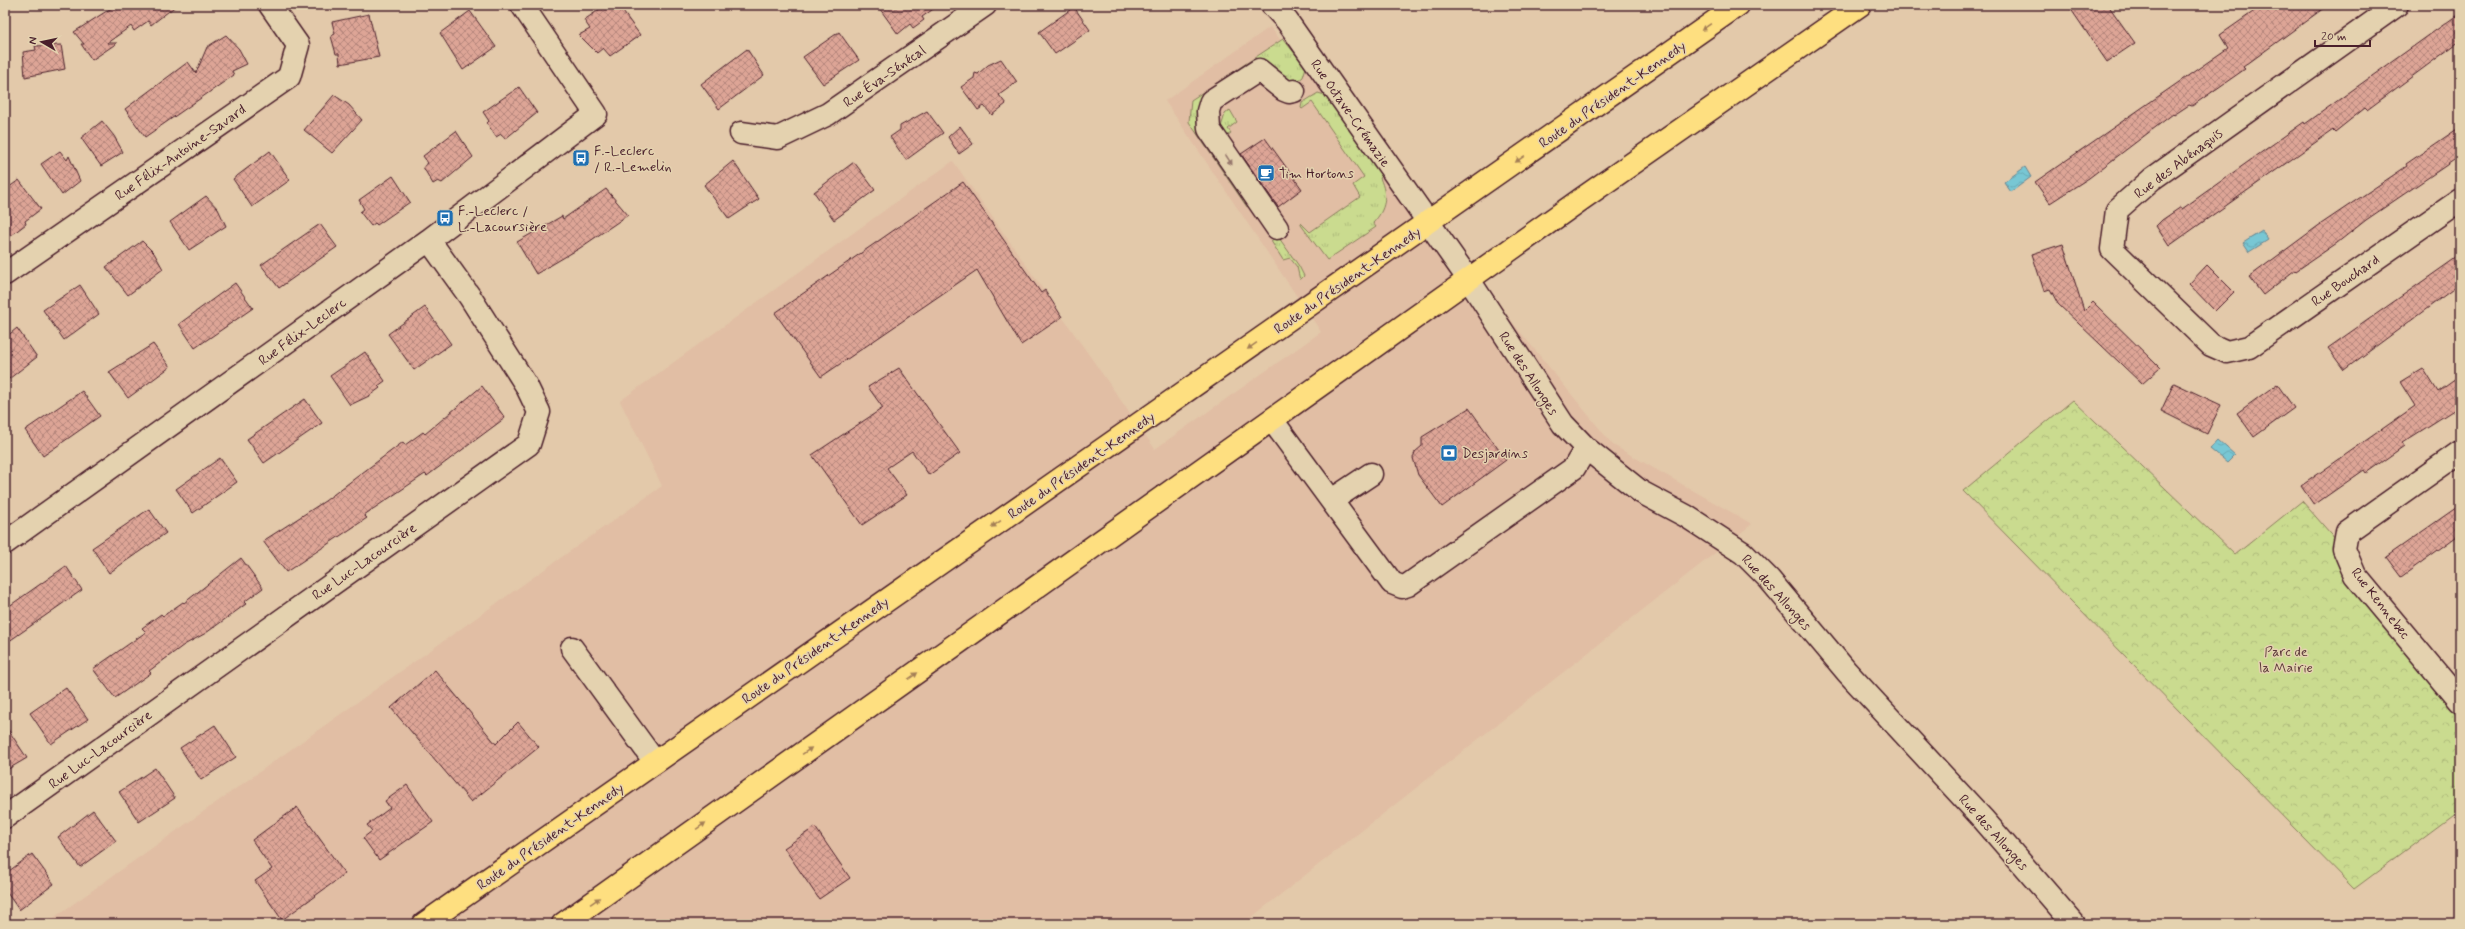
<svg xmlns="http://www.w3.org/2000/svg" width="2465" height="929" font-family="Mynerve,sans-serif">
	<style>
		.built { fill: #e1bea4 }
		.grass { fill: url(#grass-tufts); stroke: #8a7d5d }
		.park { fill: url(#park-crowns); stroke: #8a7d5d }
		.water { fill: url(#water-waves); stroke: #668490 }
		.building { fill: url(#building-cross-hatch); stroke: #4a1f2b }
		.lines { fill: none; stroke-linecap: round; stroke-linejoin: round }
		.minor-casing { stroke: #4a1f2b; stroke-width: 25 }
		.major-casing { stroke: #4a1f2b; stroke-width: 25 }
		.minor { stroke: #e4d2af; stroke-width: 22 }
		.major { stroke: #fedf80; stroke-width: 22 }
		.oneway { fill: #a47f56 }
		.oneway2 { fill: #97786d }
		.labels { text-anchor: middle; stroke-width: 3; stroke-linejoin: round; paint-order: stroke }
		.street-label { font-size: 14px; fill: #4a1f2b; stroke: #e4d2af }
		.poi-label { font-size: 14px; fill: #4a1f2b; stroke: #e4d2af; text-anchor: start }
		.park-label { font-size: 14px; fill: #5d3b3a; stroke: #e4d2af }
	</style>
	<defs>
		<pattern id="grass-tufts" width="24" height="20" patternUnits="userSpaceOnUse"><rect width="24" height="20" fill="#cadb8f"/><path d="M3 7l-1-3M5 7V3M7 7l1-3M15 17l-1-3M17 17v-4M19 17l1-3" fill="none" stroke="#afbc7c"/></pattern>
		<pattern id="park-crowns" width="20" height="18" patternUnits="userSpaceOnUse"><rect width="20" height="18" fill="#cadb8f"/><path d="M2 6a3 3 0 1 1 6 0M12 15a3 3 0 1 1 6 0" fill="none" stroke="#afbc7c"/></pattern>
		<pattern id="water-waves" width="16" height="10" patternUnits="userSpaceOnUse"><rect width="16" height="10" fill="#78c7d4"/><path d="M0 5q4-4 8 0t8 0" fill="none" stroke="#69aab6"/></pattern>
		<pattern id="building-cross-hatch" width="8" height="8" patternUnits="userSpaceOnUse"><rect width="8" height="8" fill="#dda596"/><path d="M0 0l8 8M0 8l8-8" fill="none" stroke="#b5867b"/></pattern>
	</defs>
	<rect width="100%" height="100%" fill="#e3c9aa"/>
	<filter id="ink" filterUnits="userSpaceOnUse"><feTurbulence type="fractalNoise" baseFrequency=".025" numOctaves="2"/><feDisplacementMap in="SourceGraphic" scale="8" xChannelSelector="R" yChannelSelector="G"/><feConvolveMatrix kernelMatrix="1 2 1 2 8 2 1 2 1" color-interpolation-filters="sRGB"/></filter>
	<g filter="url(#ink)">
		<path class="built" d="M1270,27l343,418 139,79 -509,400h-1198l617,-438 -42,-85 333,-240 202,288 166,-117 -156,-231z"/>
		<path class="grass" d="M1283,39l23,28 -3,10 -12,10 -25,-18 -58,29 41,108 -2,1 -58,-85 2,-22z
			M1318,93l7,2 4,4 54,77 -3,2c8,18 6,31 -7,45l3,4 -49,33 -26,-35v-2l9,9 50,-35 -7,-12 11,-8 -52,-75 -10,7 -1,-1 1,-5z
			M1230,110l7,12 -9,7 3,4 -7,5 -4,-8 5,-16z
			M1275,238h4l20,28 5,10 -4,4 -3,-13 -7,-9 -7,2 -12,-19z"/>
		<path class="park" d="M2073,400l162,155 67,-54 42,48 116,153v108l-106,79 -391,-398z"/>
		<path class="water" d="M2025,167l6,10 -20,15 -7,-10z
			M2262,231l6,9 -19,12 -6,-9z
			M2218,440l17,15 -8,8 -17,-14z"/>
		<path class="building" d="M116,5h61l-26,20 -3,-4 -14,10 -3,-5 -24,17h10l-25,17 -11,-16h3l-10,-12z
			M606,5h12l22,30 -30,21 -7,-8 -6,5 -18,-18 11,-6 -6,-9z
			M877,5h62l-17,12 2,3 -11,8 -3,-4 -12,10z
			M2068,5h40l27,38 -28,19z
			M2263,5h65l-85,62 2,2 -53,37 -3,-1 -15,10 -1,-1 -84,64 -39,25 -15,-21 193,-134 -8,-13z
			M1074,7l16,23 -35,24 -16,-22z
			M470,11l26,36 -33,23 -23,-37z
			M2460,13v28l-93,69 -2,-2 -30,24 -2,-2 -164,116 -13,-20 6,-6 19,-13 1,2 122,-87 1,2z
			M369,14l10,43 -39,7 -1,-10h-3l-5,-18 4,-2 -3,-12z
			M839,32l20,28 -36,24 -20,-27z
			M226,35l13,14 8,15 -15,7 2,4 -89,62 -20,-28 63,-47 8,11 11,-26z
			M61,45l4,24 -40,8 -2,-25 13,-2 -1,-4z
			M747,49l17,26 -45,34 -18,-25z
			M1001,59l16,23 -18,13 7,9 -14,11 -8,-9 -6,4 -17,-23 13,-9 1,-5 3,1 10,-9z
			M519,87l18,26 -32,26 -4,-5 -5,3 -9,-14 2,-2 -6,-9z
			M334,95l15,10 13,15 -30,33 -28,-23z
			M927,111l16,22 -37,27 -16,-23 10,-7v-4z
			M102,121l12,15 9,16 -22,14 -20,-28z
			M960,126l13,18 -14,10 -11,-17z
			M2460,127v29l-94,64 -29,23 -41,28 -1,-1 -32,25 -14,-18 69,-51 89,-60 -1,-2z
			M456,131l17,26 -31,26 -4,-2 -5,3 -10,-17 5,-4 -5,-7z
			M1265,138l37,51 -24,18 -37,-53z
			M60,151l7,9 2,-4 11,25 -18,14 -21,-31z
			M270,151l20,29 -38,27 -19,-28z
			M733,161l26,38 -30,20 -25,-34z
			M854,162l21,28 -41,30 -20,-28z
			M393,176l17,26 -33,23 -2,-2 -4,3 -11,-14 4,-3 -5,-9z
			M19,180l22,29 -16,12 1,3 -21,16v-50z
			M963,182l78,111 4,-3 17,27 -41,28 -44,-75 -156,107 -46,-64z
			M606,189l22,26 -48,33 -44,26 -19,-32 45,-26 1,3z
			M206,196l12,13 8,17 -37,24 -19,-28z
			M320,224l17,23 -58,41 -18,-23z
			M142,241l12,12 9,16 -35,26 -22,-28z
			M2063,244l21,67 9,-9 67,66 -18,16 -84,-80 -8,-15 -6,2 -12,-37z
			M2460,255v29l-116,86 -16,-22z
			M2207,265l27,27 -19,19 -26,-27z
			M235,283l18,25 -58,40 -16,-24z
			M80,285l19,29 -35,26 -21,-30z
			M425,307l26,37 -37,26 -26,-36z
			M17,328l20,29 -32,25v-44z
			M153,344l17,23 -42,31 -19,-26z
			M365,352l20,29 -7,5 2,2 -11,8 -19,9 -20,-29z
			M899,368l61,85 -31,22 -17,-24 -25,17 20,27 -45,30 -50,-70 71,-47 -15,-21z
			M2423,368l15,24 22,-16v30l-58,37 2,3 -38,27 -2,-3 -50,35 -13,-19 114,-80 -15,-24z
			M2174,383l47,22 -14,29 -46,-23z
			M2277,384l17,24 -40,29 -17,-24z
			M482,386l23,32 -78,58 -2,-2 -61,41 3,3 -81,54 -23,-31 62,-40 78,-59 2,3 18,-13 2,2z
			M82,391l18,25 -57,40 -18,-26z
			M305,399l17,24 -58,40 -17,-24z
			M1469,408l37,52 -64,47 -24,-32 -5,-17 2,-6 7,-6v-9z
			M220,458l17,24 -44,31 -17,-24z
			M2460,505v29l-59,43 -15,-20z
			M149,509l17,24 -57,40 -17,-25z
			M241,558l22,30 -19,14 2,2 -40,29 -22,12 -35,26 2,2 -36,25 -22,-29 53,-37 -4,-4 19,-14 2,2 20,-14 1,1z
			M66,566l16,24 -77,54v-35z
			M435,670l61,74 22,-22 21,25 -68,55 -80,-94z
			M66,688l22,31 -37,25 -21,-31z
			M5,725l22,33 -22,13z
			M215,725l21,32 -35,23 -21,-32z
			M155,768l20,30 -36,24 -20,-30z
			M407,785l26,37 -54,38 -16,-22 9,-7 -5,-6 23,-17 -5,-7z
			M297,807l48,67 -63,46 -27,-39 17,-12 -20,-29z
			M93,810l23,31 -36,26 -22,-30z
			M815,827l35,51 -31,21 -35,-51z
			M32,854l22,30 -35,26 -14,-20v-16z"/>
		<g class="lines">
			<defs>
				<path id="minor" d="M522,5l74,109
					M1272,5l15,16 182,259 94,144 23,24 55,44 45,24 57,37 26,26 78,93 136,147 91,105
					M2397,5l-245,174 -35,31 -5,39 99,96 16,7 22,-5 211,-147
					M741,133l37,5 50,-24 157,-109
					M1277,228l-68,-99 -1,-18 3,-10 48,-31 25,20 5,2 5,-1
					M5,274l284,-197 9,-32 -28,-40
					M1272,420l120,163 10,4 6,-2 166,-117 12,-20
					M2460,452l-113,80 -3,17 11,26 105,126
					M1332,500l39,-26
					M5,543l424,-303 167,-126
					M572,648l83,114
					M5,817l524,-373 10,-32 -13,-27 -56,-88 -41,-57"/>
				<path id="major" d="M424,924l1314,-919
					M563,924l1020,-726 277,-193"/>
			</defs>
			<use href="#minor" class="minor-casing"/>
			<use href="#major" class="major-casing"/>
			<use href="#minor" class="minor"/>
			<use href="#major" class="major"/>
		</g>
		<defs><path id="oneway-solid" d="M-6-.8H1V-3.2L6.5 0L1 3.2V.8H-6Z"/></defs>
		<g class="oneway">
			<use href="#oneway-solid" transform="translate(1706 27) rotate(145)"/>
			<use href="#oneway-solid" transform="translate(1520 159) rotate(145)"/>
			<use href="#oneway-solid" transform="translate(1252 346) rotate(145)"/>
			<use href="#oneway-solid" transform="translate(996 524) rotate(145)"/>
			<use href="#oneway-solid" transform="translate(913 676) rotate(-35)"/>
			<use href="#oneway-solid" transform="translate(807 751) rotate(-35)"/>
			<use href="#oneway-solid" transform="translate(701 826) rotate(-35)"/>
			<use href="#oneway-solid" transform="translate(595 901) rotate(-35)"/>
		</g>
		<use class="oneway2" href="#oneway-solid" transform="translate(1229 160) rotate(57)"/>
	</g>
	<defs>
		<symbol id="bus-square" viewBox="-11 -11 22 22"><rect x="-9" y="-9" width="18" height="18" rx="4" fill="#1f6fb2" stroke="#e4d2af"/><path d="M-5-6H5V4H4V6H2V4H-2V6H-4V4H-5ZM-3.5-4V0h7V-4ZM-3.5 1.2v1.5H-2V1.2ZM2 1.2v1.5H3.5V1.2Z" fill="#fff"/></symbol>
		<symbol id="cafe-square" viewBox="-11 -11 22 22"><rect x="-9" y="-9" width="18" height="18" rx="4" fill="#1f6fb2" stroke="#e4d2af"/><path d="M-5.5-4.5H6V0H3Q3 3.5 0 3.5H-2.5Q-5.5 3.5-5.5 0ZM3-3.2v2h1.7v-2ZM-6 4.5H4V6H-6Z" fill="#fff"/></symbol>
		<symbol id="bank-square" viewBox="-11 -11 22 22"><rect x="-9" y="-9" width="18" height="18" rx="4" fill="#1f6fb2" stroke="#e4d2af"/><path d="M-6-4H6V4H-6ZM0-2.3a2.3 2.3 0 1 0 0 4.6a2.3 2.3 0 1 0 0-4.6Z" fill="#fff"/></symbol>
	</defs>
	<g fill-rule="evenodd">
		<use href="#bus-square" x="571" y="148" width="20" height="20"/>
		<use href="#cafe-square" x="1256" y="163" width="20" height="20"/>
		<use href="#bus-square" x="435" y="208" width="20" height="20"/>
		<use href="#bank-square" x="1439" y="443" width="20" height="20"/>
	</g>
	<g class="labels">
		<g class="street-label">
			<text transform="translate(884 76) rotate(-35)" y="5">Rue Éva-Sénécal</text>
			<text transform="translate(1612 94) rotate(-35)" y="5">Route du Président-Kennedy</text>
			<text transform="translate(1351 113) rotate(55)" y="5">Rue Octave-Crémazie</text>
			<text transform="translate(180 152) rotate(-35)" y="5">Rue Félix-Antoine-Savard</text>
			<text transform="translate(2178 163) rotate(-37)" y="5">Rue des Abénaquis</text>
			<text transform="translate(1347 280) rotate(-35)" y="5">Route du Président-Kennedy</text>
			<text transform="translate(2345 280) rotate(-35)" y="5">Rue Bouchard</text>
			<text transform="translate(302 331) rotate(-36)" y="5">Rue Félix-Leclerc</text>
			<text transform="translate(1529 373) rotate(57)" y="5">Rue des Allonges</text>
			<text transform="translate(1081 465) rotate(-35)" y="5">Route du Président-Kennedy</text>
			<text transform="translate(364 561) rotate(-35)" y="5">Rue Luc-Lacourcière</text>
			<text transform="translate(1777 592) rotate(48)" y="5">Rue des Allonges</text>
			<text transform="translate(2381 603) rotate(52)" y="5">Rue Kennebec</text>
			<text transform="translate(815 650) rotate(-35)" y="5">Route du Président-Kennedy</text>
			<text transform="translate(100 749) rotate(-36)" y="5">Rue Luc-Lacourcière</text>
			<text transform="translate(1994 832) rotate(48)" y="5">Rue des Allonges</text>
			<text transform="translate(550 836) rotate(-35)" y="5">Route du Président-Kennedy</text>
		</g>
		<g class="poi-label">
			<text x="594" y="155">F.-Leclerc<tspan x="594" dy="16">/ R.-Lemelin</tspan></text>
			<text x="1279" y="178">Tim Hortons</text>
			<text x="458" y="215">F.-Leclerc /<tspan x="458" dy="16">L.-Lacoursière</tspan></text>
			<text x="1462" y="458">Desjardins</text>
		</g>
		<g class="park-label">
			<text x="2286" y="656">Parc de<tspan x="2286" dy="16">la Mairie</tspan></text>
		</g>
	</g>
	<rect width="2465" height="929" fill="none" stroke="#e4d2af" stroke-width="20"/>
	<rect x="10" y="10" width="2445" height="909" fill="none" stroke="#4a1f2b" stroke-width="1.5" filter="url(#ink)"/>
	<g transform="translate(42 42) rotate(279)" stroke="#e4d2af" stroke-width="3" paint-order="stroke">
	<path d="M0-3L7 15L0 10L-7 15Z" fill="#4a1f2b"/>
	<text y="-6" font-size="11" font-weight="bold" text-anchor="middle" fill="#4a1f2b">N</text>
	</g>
	<path d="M2315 40v6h55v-6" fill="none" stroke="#4a1f2b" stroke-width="2"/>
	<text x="2321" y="40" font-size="12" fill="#4a1f2b" stroke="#e4d2af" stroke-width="3" paint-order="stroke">20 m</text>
</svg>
